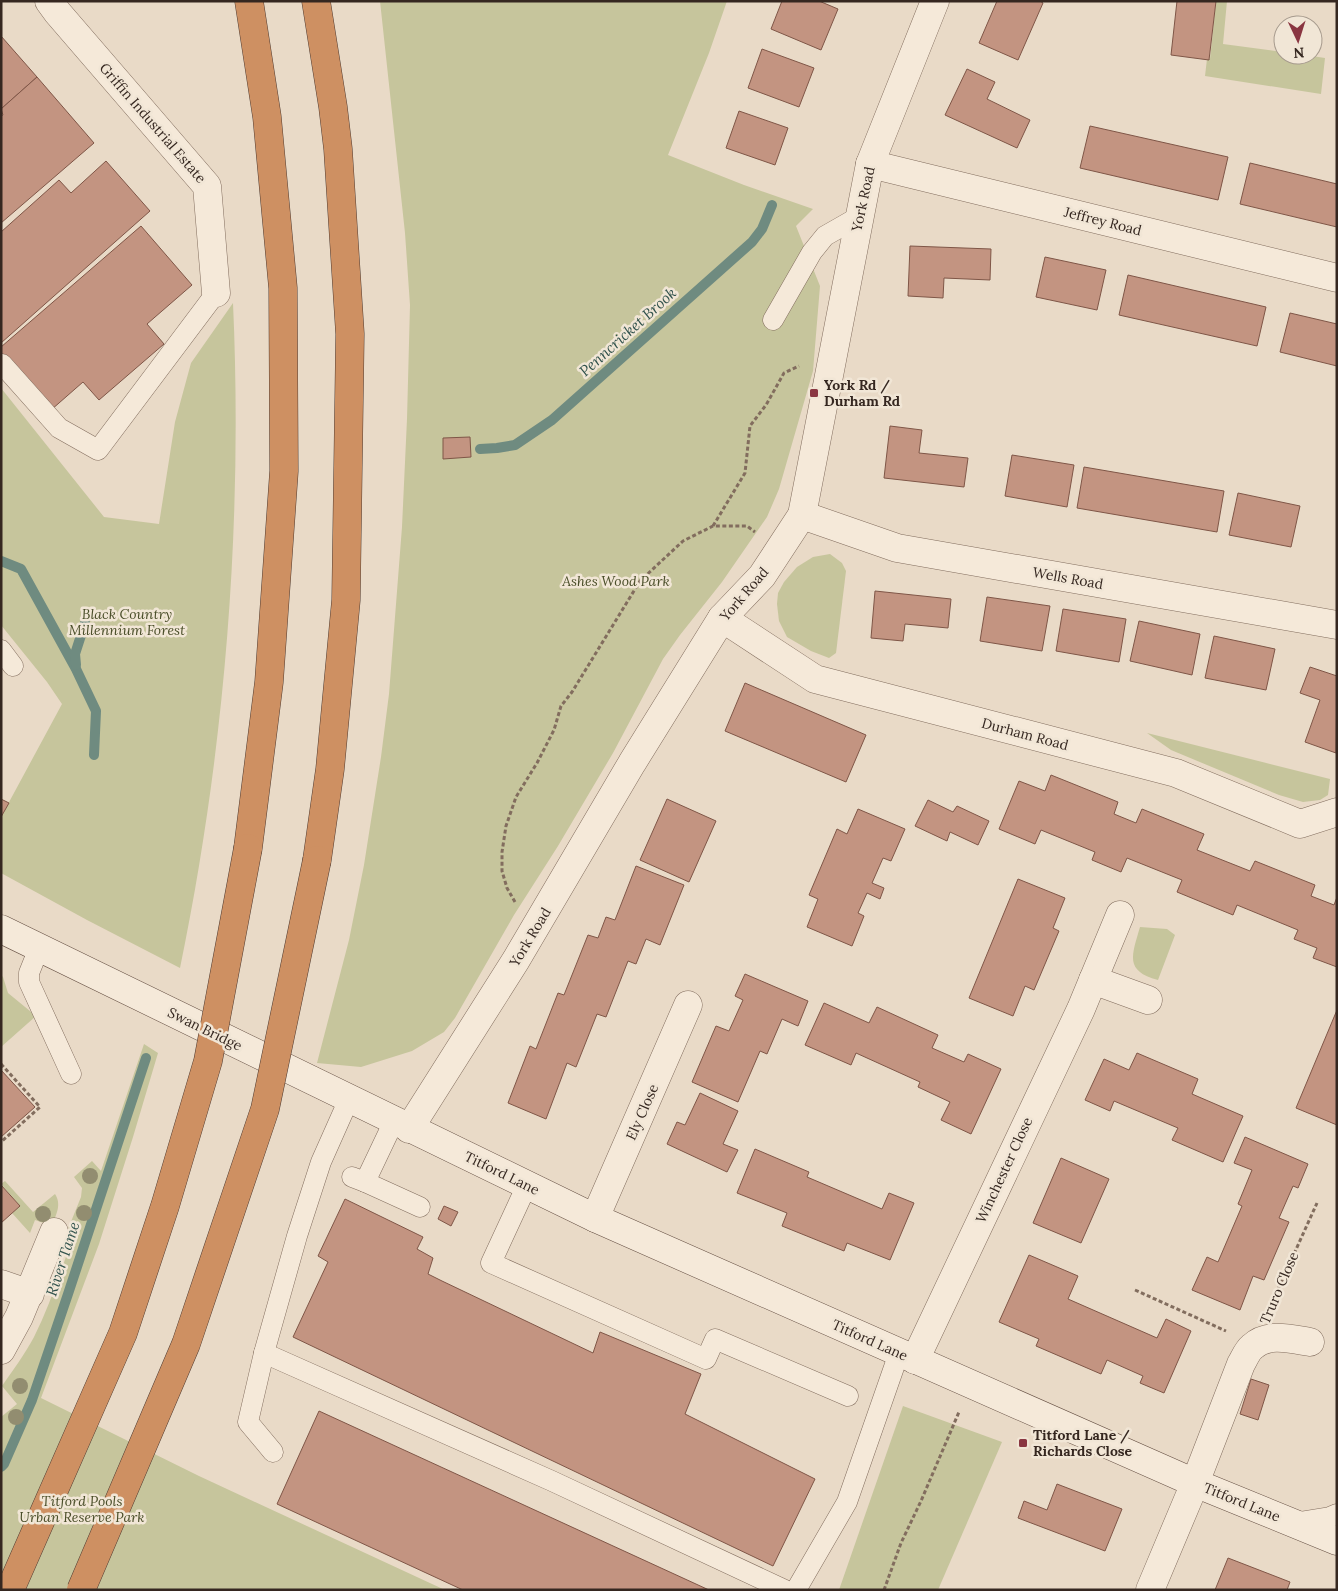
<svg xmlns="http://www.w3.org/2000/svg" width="1338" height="1591" font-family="Lora,serif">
<rect width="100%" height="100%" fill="#e9dac7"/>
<g fill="#c6c59c">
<path d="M 380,1 L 727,1 L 709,53 L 668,155 L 744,185 L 813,209 L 796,226 L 820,286 L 813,371 L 779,489 L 767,517 L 722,582 L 680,635 L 663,659 L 613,753 L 558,846 L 514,915 L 455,1018 L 444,1032 L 412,1051 L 361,1067 L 317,1063 L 349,940 L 364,865 L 381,757 L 389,694 L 402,527 L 407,419 L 410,305 L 405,233 Z"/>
<path d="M 1216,1 L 1227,1 L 1223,44 L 1283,52 L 1283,55 L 1305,55 L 1325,58 L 1321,94 L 1205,76 L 1207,59 L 1210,59 Z"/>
<path d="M 233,303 C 243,525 225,750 180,968 L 87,920 L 1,873 L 1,817 L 62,704 L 47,682 L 1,625 L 1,388 L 104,517 L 159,524 L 175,422 L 191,363 Z"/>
<path d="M 830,554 L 842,563 L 846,571 L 836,653 L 829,658 L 811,651 L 787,637 L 779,621 L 777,604 L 778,593 L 784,582 L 797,567 L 813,557 Z"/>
<path d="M 1147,733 L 1330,779 L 1328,795 L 1320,800 L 1303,802 L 1279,795 L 1171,750 Z"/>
<path d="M 1140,927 L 1167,929 L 1175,935 L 1158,980 C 1124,971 1132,955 1140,927 Z"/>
<path d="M 1,975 L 3,977 L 8,993 L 36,1016 L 1,1047 Z"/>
<path d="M 144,1044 L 158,1053 L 133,1137 L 99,1244 L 41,1398 L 199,1476 L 445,1590 L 1,1590 L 1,1417 L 17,1404 L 2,1386 C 13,1370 25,1354 34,1337 C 50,1305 61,1270 73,1237 L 66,1234 L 81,1197 L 82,1188 L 74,1177 L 92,1161 L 101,1171 Z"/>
<path d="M 5,1181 L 33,1212 L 55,1194 C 62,1205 56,1214 52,1226 L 35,1220 L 30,1233 L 12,1213 L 20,1206 L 1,1184 Z"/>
<path d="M 903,1406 L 1002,1442 L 938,1590 L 839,1590 Z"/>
</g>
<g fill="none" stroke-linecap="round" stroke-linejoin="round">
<g stroke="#6f8b80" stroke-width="10">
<path d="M 480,449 L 497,448 L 515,445 L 552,420 L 752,242 L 762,229 L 772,205"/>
<path d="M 1,561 L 21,569 L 76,669 L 96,711 L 94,755"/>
<path d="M 76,665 L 75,654 L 85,623"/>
<path d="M 1,1467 L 4,1464 L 32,1400 L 68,1294 L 146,1058"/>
</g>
</g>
<g fill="#c39481" stroke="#7f5647">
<path d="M 782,1 L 819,1 L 838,9 L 821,50 L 771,29 Z"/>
<path d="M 997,1 L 1040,1 L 1043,3 L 1018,60 L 979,43 Z"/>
<path d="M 1177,1 L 1216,1 L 1209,60 L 1171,55 Z"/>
<path d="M 1,36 L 37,77 L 1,109 Z"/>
<path d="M 762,49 L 814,68 L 799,107 L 748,88 Z"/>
<path d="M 967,69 L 995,82 L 987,99 L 1030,120 L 1017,148 L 945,115 Z"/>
<path d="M 37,77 L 94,143 L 1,223 L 1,116 L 3,115 L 1,109 Z"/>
<path d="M 739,111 L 788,128 L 775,165 L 726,148 Z"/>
<path d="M 1090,126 L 1228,157 L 1218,200 L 1080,168 Z"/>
<path d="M 106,161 L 150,211 L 1,343 L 1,232 L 59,180 L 71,193 Z"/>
<path d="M 1250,163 L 1337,184 L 1337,227 L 1240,204 Z"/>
<path d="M 141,226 L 192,285 L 147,324 L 164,344 L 99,400 L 83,382 L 51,410 L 1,353 L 1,347 Z"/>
<path d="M 910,246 L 991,249 L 990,280 L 944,278 L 943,298 L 908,296 Z"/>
<path d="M 1045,257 L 1106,270 L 1097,310 L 1036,297 Z"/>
<path d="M 1128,275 L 1266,307 L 1257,346 L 1119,315 Z"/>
<path d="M 1290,313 L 1337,324 L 1337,366 L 1280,352 Z"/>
<path d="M 890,426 L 922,430 L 919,453 L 968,458 L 964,487 L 884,478 Z"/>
<path d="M 470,437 L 471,457 L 443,459 L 443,438 Z"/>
<path d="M 1012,455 L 1074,465 L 1067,507 L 1005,496 Z"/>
<path d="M 1084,467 L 1224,491 L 1217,532 L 1077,508 Z"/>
<path d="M 1238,493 L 1300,506 L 1291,547 L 1229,535 Z"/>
<path d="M 875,591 L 951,599 L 948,628 L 905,624 L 903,641 L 871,638 Z"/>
<path d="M 987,597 L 1050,606 L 1042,651 L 980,641 Z"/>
<path d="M 1063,609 L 1126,619 L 1119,662 L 1056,651 Z"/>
<path d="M 1139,621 L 1200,634 L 1192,675 L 1130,661 Z"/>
<path d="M 1214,636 L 1275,649 L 1266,690 L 1205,678 Z"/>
<path d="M 1310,667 L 1337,676 L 1336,753 L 1305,742 L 1320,700 L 1300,693 Z"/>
<path d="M 745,683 L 866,735 L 846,782 L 725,731 Z"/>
<path d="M 1051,775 L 1118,802 L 1114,814 L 1136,823 L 1142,809 L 1204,834 L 1197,850 L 1250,871 L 1255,861 L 1315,885 L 1311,896 L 1334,905 L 1337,897 L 1337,967 L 1313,958 L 1317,948 L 1294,939 L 1298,930 L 1237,905 L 1233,915 L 1177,892 L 1182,880 L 1127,858 L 1121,872 L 1092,860 L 1095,852 L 1041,830 L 1035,844 L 999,829 L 1019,781 L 1045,791 Z"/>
<path d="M 1,799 L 9,803 L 1,817 Z"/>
<path d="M 667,799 L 716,821 L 689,882 L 640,860 Z"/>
<path d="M 928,800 L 953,812 L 957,806 L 989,821 L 978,845 L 950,832 L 947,841 L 915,826 Z"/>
<path d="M 858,809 L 905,829 L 891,861 L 883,858 L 872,883 L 884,888 L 880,899 L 867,893 L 858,913 L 864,916 L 852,946 L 807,927 L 818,899 L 809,895 L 837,829 L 847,834 Z"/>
<path d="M 636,866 L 684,885 L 660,945 L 646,939 L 636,964 L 628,961 L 606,1017 L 597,1014 L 576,1067 L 567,1063 L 546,1119 L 508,1103 L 530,1046 L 536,1049 L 558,993 L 564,995 L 588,935 L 598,938 L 606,917 L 615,920 Z"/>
<path d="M 1018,879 L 1065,898 L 1053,928 L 1059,931 L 1034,990 L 1025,986 L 1013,1016 L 969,998 Z"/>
<path d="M 745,974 L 808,1001 L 798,1026 L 782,1019 L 767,1054 L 760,1051 L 738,1102 L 692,1082 L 716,1026 L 729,1031 L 743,1000 L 735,996 Z"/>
<path d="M 824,1003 L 869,1023 L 877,1007 L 938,1035 L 932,1048 L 964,1062 L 968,1054 L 1001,1069 L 971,1134 L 941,1120 L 950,1102 L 918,1087 L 920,1082 L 856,1053 L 851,1065 L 805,1045 Z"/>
<path d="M 1337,1010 L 1337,1125 L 1296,1108 Z"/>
<path d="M 1137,1053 L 1198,1079 L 1192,1094 L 1243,1116 L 1223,1162 L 1172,1140 L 1178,1128 L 1114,1101 L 1110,1111 L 1085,1100 L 1104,1059 L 1129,1070 Z"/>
<path d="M 1,1070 L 35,1107 L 1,1137 Z"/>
<path d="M 700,1093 L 738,1111 L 723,1144 L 738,1150 L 727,1172 L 667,1144 L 677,1122 L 685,1125 Z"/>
<path d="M 1245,1137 L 1308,1164 L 1298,1188 L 1293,1186 L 1279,1218 L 1289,1222 L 1264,1280 L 1253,1276 L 1240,1310 L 1192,1290 L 1207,1257 L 1218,1262 L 1242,1206 L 1238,1204 L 1252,1170 L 1234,1163 Z"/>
<path d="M 755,1149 L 809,1172 L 807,1177 L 882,1209 L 889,1193 L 914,1203 L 890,1260 L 847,1243 L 844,1251 L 782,1226 L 787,1213 L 737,1193 Z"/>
<path d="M 1061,1158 L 1109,1179 L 1081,1243 L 1033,1223 Z"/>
<path d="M 1,1185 L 20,1206 L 1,1223 Z"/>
<path d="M 345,1199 L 423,1237 L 417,1249 L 433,1258 L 428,1274 L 442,1281 L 593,1353 L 600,1332 L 701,1374 L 685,1414 L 815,1479 L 773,1566 L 293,1337 L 328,1262 L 318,1256 Z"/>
<path d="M 444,1206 L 458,1212 L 451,1226 L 438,1219 Z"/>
<path d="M 1029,1255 L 1078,1276 L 1068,1299 L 1157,1338 L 1166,1319 L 1191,1331 L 1164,1393 L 1140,1383 L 1143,1376 L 1107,1360 L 1101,1374 L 1036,1346 L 1039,1339 L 999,1322 Z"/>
<path d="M 1251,1379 L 1269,1385 L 1258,1420 L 1240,1414 Z"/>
<path d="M 319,1411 L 709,1590 L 463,1590 L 277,1504 Z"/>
<path d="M 1057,1484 L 1122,1509 L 1105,1551 L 1018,1518 L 1024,1501 L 1047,1510 Z"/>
<path d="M 1228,1558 L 1290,1582 L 1287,1590 L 1215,1590 Z"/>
</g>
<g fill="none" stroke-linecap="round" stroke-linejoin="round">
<g stroke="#826d5e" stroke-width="21">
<g id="lane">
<path d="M 773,320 L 812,252 L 825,236 L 860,216"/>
<path d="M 2,364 L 59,428 L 98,450 L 216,293"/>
<path d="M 1,650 L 13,666"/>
<path d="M 39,948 L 29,973 L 29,982 L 71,1074"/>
<path d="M 352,1177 L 365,1182 L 394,1121"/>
<path d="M 365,1182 L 420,1207"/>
<path d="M 527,1185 L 491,1263 L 706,1359 L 715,1339 L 848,1396"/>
<path d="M 264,1353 L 297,1236 L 321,1162 L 349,1099"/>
<path d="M 273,1452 L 248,1422 L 264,1353 L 552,1481 L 785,1590"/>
<path d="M 1293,1523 L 1330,1517 L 1337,1514"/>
<path d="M 796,1590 L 847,1502 L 899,1353"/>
</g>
</g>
<g stroke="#826d5e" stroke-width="29">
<g id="street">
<path d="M 49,1 L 57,12 L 207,186 L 216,293"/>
<path d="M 870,164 L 1337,278"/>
<path d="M 802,515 L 897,548 L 1337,625"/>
<path d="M 722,618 L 815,679 L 1176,773 L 1300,824 L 1337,812"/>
<path d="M 1120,915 L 1093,980 L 1148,1000"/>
<path d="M 409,1129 L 516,960 L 632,763 L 722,618 L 762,576 L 802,515 L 870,164 L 935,1"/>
<path d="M 595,1218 L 688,1005"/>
<path d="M 1,1284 L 30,1294"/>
<path d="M 1,1350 L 19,1317 L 54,1232"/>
<path d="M 915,1360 L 1081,1009 L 1093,980"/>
<path d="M 1150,1590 L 1195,1483 L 1241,1364 C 1244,1359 1247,1351 1252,1347 C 1268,1332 1291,1339 1310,1342"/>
</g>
</g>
<g stroke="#644e42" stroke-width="29">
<path id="secondary" d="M 1,929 L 595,1218 L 1195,1483 L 1337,1541"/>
</g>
<g stroke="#513c32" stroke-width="29">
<g id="highway">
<path d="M 316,1 L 333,107 L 338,149 L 350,334 L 346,600 L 330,769 L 317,860"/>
<path d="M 248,848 L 269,682 L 284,471 L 283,288 L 267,117 L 249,1"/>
</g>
</g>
<g stroke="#826d5e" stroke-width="3" stroke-dasharray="4 2.5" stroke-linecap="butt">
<path d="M 713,526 L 745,473 L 750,426 L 766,405 L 784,373 L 799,366"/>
<path d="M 515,902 L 507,888 L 502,871 L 502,852 L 506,826 L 516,797 L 537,763 L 554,730 L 561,706 L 572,692 L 640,581 L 683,541 L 713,526 L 747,526 L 755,532"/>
<path d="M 1,1064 L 40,1107 L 1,1142"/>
<path d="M 1135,1290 L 1226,1331"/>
<path d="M 1270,1307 L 1317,1203"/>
<path d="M 884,1590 L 901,1543 L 921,1501 L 959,1412"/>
</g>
<use href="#lane" stroke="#f5e9d9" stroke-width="20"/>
<use href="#street" stroke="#f5e9d9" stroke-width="28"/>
<use href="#secondary" stroke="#f5e9d9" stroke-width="28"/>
<use href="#highway" stroke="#ce9062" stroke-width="28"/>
<g stroke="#513c32" stroke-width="29" stroke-linecap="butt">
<g id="highway-bridge">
<path d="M 10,1590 L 123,1333 L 165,1206 L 208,1061 L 248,848"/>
<path d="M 81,1590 L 186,1344 L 265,1109 L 317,860"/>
</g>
</g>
<use href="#highway-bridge" stroke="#ce9062" stroke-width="28"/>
</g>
<g fill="#928d70">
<circle cx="90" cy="1176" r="8"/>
<circle cx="84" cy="1213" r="8"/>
<circle cx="43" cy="1214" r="8"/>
<circle cx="20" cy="1386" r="8"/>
<circle cx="16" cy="1417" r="8"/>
</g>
<g fill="#8a3641" stroke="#f1e6d6" stroke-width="2">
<rect x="809" y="388" width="10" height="10" rx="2.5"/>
<rect x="1018" y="1438" width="10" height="10" rx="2.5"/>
</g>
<g text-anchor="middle" stroke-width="5" stroke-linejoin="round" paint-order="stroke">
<g font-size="14" fill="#352720" stroke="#f1e6d6">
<text transform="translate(153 123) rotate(49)" y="5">Griffin Industrial Estate</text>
<text transform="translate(863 199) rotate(-78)" y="5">York Road</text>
<text transform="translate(1103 221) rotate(14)" y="5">Jeffrey Road</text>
<text transform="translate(1068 578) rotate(10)" y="5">Wells Road</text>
<text transform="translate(744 594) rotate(-49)" y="5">York Road</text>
<text transform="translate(1025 734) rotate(15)" y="5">Durham Road</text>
<text transform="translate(530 937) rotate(-59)" y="5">York Road</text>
<text transform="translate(205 1029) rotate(26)" y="5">Swan Bridge</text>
<text transform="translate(642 1112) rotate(-66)" y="5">Ely Close</text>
<text transform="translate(1004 1170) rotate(-65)" y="5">Winchester Close</text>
<text transform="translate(502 1173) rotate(26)" y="5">Titford Lane</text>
<text transform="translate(1279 1288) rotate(-67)" y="5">Truro Close</text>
<text transform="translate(870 1340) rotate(24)" y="5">Titford Lane</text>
<text transform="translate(1242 1502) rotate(22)" y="5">Titford Lane</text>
</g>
<g font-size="14" font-weight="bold" fill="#352720" stroke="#f1e6d6" text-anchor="start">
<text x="824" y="390">York Rd /<tspan x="824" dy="16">Durham Rd</tspan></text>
<text x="1033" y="1440">Titford Lane /<tspan x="1033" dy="16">Richards Close</tspan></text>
</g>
<g font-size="14" font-style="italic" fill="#4a4e29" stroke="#f1e6d6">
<text x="616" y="586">Ashes Wood Park</text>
<text x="127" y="619">Black Country<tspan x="127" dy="16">Millennium Forest</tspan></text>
<text x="82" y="1506">Titford Pools<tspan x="82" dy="16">Urban Reserve Park</tspan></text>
</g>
<g font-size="15" font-style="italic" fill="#31524c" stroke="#f1e6d6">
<text transform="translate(628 332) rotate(-42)" y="5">Penncricket Brook</text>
<text transform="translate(63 1259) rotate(-72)" y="5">River Tame</text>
</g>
</g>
<rect width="1338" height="1591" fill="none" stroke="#352720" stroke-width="5"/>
<g transform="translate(1298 40) rotate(176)"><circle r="24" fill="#f1e6d6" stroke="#a69a8d"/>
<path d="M0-4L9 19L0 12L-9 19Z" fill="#8a3641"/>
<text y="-8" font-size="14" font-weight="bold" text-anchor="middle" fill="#352720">N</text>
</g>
</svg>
